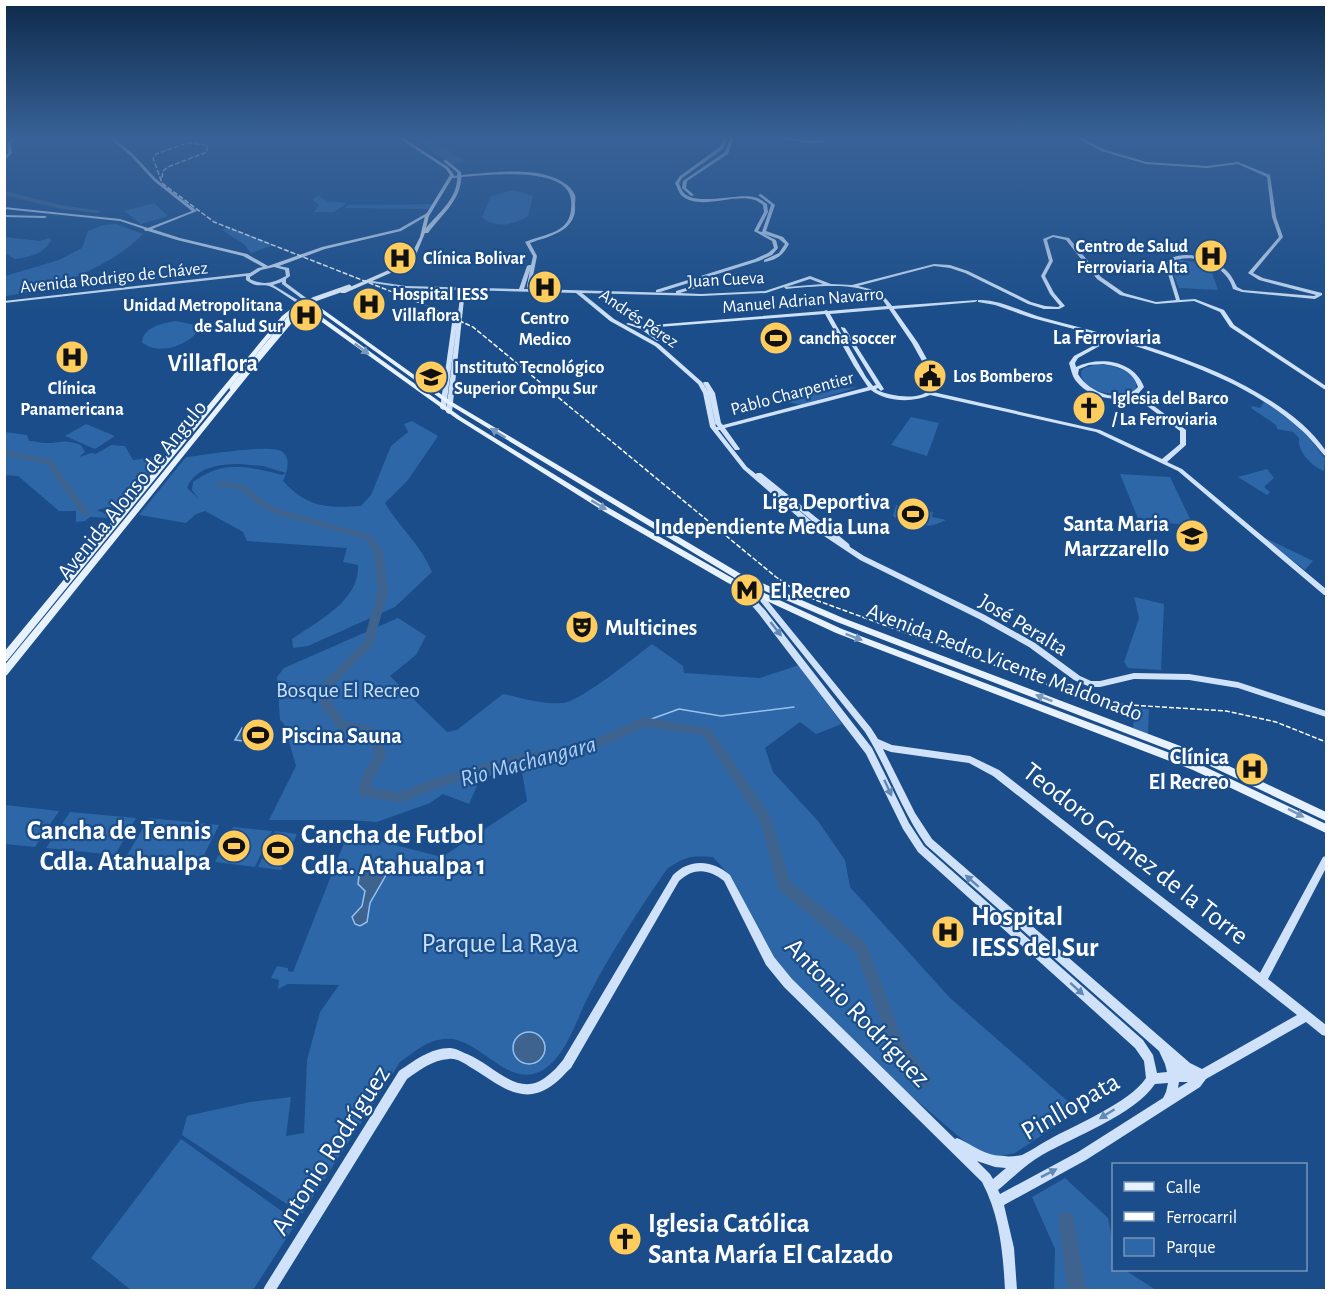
<svg xmlns="http://www.w3.org/2000/svg" width="1331" height="1295" font-family="'Alegreya Sans',sans-serif">
<rect width="100%" height="100%" fill="#1a4d89"/>
<g fill="#2d67a7" fill-rule="evenodd">
<path d="M 412,137 L 426,137 L 466,161 L 451,165 Z"/>
<path d="M 514,190 L 533,196 L 528,216 C 515,225 494,229 482,217 L 491,196 Z"/>
<path d="M 319,196 L 327,201 L 347,203 L 334,212 L 314,212 L 319,205 L 312,199 Z"/>
<path d="M 154,203 L 168,216 L 141,224 L 124,211 Z"/>
<path d="M 432,204 L 432,209 L 345,208 L 348,205 Z"/>
<path d="M 116,224 L 143,234 C 111,267 49,291 5,296 L 5,276 L 59,260 L 82,248 L 88,231 L 103,225 Z"/>
<path d="M 230,227 L 274,245 L 251,253 L 244,244 L 222,230 Z"/>
<path d="M 5,237 L 40,241 L 49,238 L 51,240 C 45,254 28,257 15,259 L 5,253 Z"/>
<path d="M 1174,259 L 1209,264 L 1218,290 L 1179,288 L 1169,263 Z"/>
<path d="M 176,321 L 195,325 L 197,332 C 187,346 156,356 142,342 C 143,327 163,323 176,321 Z"/>
<path d="M 1098,364 C 1113,365 1126,369 1136,380 L 1136,389 C 1122,399 1080,394 1081,372 L 1084,368 Z"/>
<path d="M 858,387 L 801,405 L 787,402 L 784,394 Z"/>
<path d="M 1264,402 L 1299,425 L 1325,458 L 1324,471 C 1313,467 1297,452 1299,438 L 1293,432 L 1277,429 L 1276,425 L 1251,408 L 1252,406 L 1260,408 Z"/>
<path d="M 911,417 L 939,423 L 927,456 L 891,445 Z"/>
<path d="M 412,421 L 438,436 L 408,480 L 385,503 C 400,528 421,545 432,572 L 395,607 L 308,646 L 293,648 L 292,639 C 318,621 360,600 358,565 L 343,562 L 347,548 L 247,541 L 243,532 L 205,511 L 196,514 L 186,523 L 139,515 L 186,457 C 204,455 268,444 281,451 C 292,457 287,473 283,481 C 308,508 327,508 361,506 L 371,495 L 391,446 L 408,432 L 404,424 ZM 240,464 L 263,466 L 286,473 L 282,475 C 247,466 224,460 193,482 L 192,490 L 198,498 L 187,488 C 195,467 220,464 240,464 Z"/>
<path d="M 86,424 L 115,436 L 95,449 L 65,436 Z"/>
<path d="M 5,432 L 27,435 L 29,441 C 35,441 40,443 45,443 C 61,444 62,438 81,445 L 85,452 L 79,457 L 91,453 L 96,454 L 111,445 L 125,446 L 133,460 L 164,456 L 128,503 L 97,510 L 108,515 L 107,518 L 90,517 L 85,521 L 76,522 L 76,511 L 59,511 L 18,476 L 5,475 Z"/>
<path d="M 1267,469 L 1274,478 L 1264,487 L 1270,492 L 1267,495 L 1238,477 Z"/>
<path d="M 1120,474 L 1170,477 L 1193,525 L 1139,521 Z"/>
<path d="M 896,505 L 933,512 L 932,517 L 946,520 C 929,530 908,526 893,516 Z"/>
<path d="M 1259,535 L 1313,561 L 1305,570 Z"/>
<path d="M 1134,597 L 1164,604 L 1161,670 L 1128,668 L 1124,662 L 1139,618 Z"/>
<path d="M 398,618 L 426,636 L 416,655 L 390,676 L 447,732 L 457,730 L 503,694 C 522,698 543,705 563,703 C 581,701 635,657 652,644 L 683,666 L 684,673 L 760,678 L 799,665 L 842,724 L 816,734 L 800,722 L 765,748 L 773,772 L 818,821 L 845,860 L 850,887 L 950,998 L 1079,1111 L 1015,1153 L 993,1158 L 970,1146 L 857,1050 L 789,982 L 759,935 L 732,878 L 713,857 C 691,856 686,856 667,869 C 639,910 610,953 588,997 C 576,1020 567,1055 543,1070 C 507,1091 479,1035 444,1039 C 427,1040 413,1053 400,1062 L 302,1214 L 182,1135 L 187,1116 L 250,1102 L 291,1097 L 286,1136 L 304,1133 L 307,1060 L 320,1012 L 339,985 L 288,984 L 278,989 L 279,980 L 271,978 L 277,966 L 288,968 L 288,971 L 293,972 L 348,833 L 442,857 L 527,801 L 522,772 L 505,771 L 480,779 L 469,804 L 443,794 L 430,803 L 377,822 L 348,820 L 269,820 L 296,766 L 284,724 L 280,720 L 277,677 L 284,668 Z"/>
<path d="M 1135,708 L 1149,709 L 1148,734 L 1133,728 Z"/>
<path d="M 5,805 L 59,811 L 35,847 L 5,844 Z"/>
<path d="M 70,812 L 136,818 L 115,855 L 46,848 Z"/>
<path d="M 149,818 L 219,825 L 200,863 L 127,855 Z"/>
<path d="M 233,827 L 272,831 L 255,867 L 215,862 Z"/>
<path d="M 275,831 L 297,834 L 281,870 L 258,867 Z"/>
<path d="M 181,1139 L 297,1222 L 253,1290 L 131,1290 L 91,1258 Z"/>
<path d="M 1065,1178 L 1108,1218 L 1113,1242 L 1114,1270 L 1125,1270 L 1156,1290 L 1054,1290 L 1055,1249 L 1032,1197 Z"/>
</g>
<g fill="#3d638e" stroke="#95c1ef" stroke-width="1.5">
<path d="M 242,728 L 265,728 L 259,743 L 235,740 Z"/>
<path d="M 373,865 L 379,866 L 386,875 L 370,903 L 367,922 L 360,926 L 355,924 L 352,917 L 362,906 L 365,891 L 358,884 L 359,876 Z"/>
<circle cx="529" cy="1048" r="16"/>
</g>
<g fill="none" stroke-linecap="round" stroke-linejoin="round">
<path stroke="#95c1ef" stroke-width="1.5" d="M 643,722 L 679,709 L 721,716 L 794,707"/>
<g fill="#3d638e" fill-rule="evenodd">
<path d="M 4,191 L 61,205 L 101,211 L 98,213 L 61,209 L 4,195 Z"/>
<path d="M 4,450 L 52,460 L 88,511 L 90,513 L 88,515 L 82,515 L 46,464 L 4,455 Z"/>
<path d="M 220,481 L 244,485 L 270,505 L 285,511 L 371,535 L 383,551 L 388,591 L 373,645 L 333,686 L 331,702 L 345,721 L 372,727 L 376,729 L 378,732 L 387,755 L 373,779 L 371,788 L 400,792 L 439,777 L 512,756 L 586,743 L 643,717 L 710,728 L 770,815 L 790,881 L 866,943 L 904,1043 L 928,1075 L 931,1080 L 928,1085 L 923,1088 L 918,1085 L 893,1053 L 856,953 L 779,890 L 760,821 L 703,735 L 644,727 L 588,753 L 512,766 L 441,787 L 400,803 L 360,796 C 355,782 368,766 375,755 L 368,736 L 337,728 L 319,703 L 324,681 L 363,643 L 378,591 L 373,551 L 365,539 L 279,515 L 264,509 L 239,489 L 217,486 L 217,482 Z"/>
<path d="M 1066,1212 L 1072,1214 L 1074,1220 L 1086,1290 L 1068,1290 L 1058,1220 L 1060,1214 Z"/>
</g>
<g fill="#cfe2f9" fill-rule="evenodd">
<path d="M 13,137 L 17,137 L 11,143 L 12,153 L 4,161 L 4,157 L 8,153 L 7,143 Z"/>
<path d="M 108,137 L 112,137 L 133,154 L 156,179 L 197,211 L 152,229 L 180,238 L 247,254 L 268,266 L 322,247 L 399,229 L 427,213 L 430,214 L 401,231 L 325,249 L 279,266 L 289,268 L 290,276 L 286,279 L 286,283 L 309,300 L 305,301 L 282,284 L 282,282 L 273,285 L 301,302 L 301,304 L 299,304 C 291,300 276,288 269,286 C 259,284 257,288 246,280 L 246,276 L 4,303 L 4,301 L 250,273 L 258,268 L 263,267 L 243,256 L 177,240 L 148,231 L 145,231 L 144,229 L 120,221 L 4,209 L 4,207 L 120,219 L 148,228 L 192,211 L 154,181 L 131,156 ZM 274,267 L 285,270 L 286,276 C 274,283 263,286 250,279 L 250,277 L 261,270 Z"/>
<path d="M 724,137 L 728,137 L 723,149 L 682,178 L 679,183 C 680,186 681,189 683,192 C 695,207 736,193 754,197 C 759,198 763,201 767,204 L 768,212 L 758,231 L 762,232 L 771,205 L 758,195 L 761,194 L 775,205 L 766,231 L 783,237 L 789,244 C 783,255 777,260 764,262 L 764,260 L 779,253 L 785,244 L 779,239 L 764,234 L 776,240 L 778,248 L 772,255 L 759,261 L 660,292 L 656,292 L 656,290 L 755,259 L 768,253 L 774,248 L 772,241 L 754,231 L 764,212 L 763,205 C 762,204 756,200 755,200 C 733,193 701,211 682,196 C 679,193 677,187 675,183 L 680,176 L 720,147 Z"/>
<path d="M 730,137 L 734,137 L 728,154 L 687,181 L 686,188 L 694,195 L 691,196 L 682,188 L 683,181 L 725,152 Z"/>
<path d="M 771,137 L 782,137 L 808,141 L 834,140 L 836,141 L 808,143 Z"/>
<path d="M 1075,137 L 1080,137 L 1103,149 L 1146,162 L 1207,166 L 1238,162 L 1270,175 L 1276,217 L 1283,237 L 1253,273 L 1263,278 L 1322,293 L 1322,295 L 1315,299 L 1242,292 L 1233,289 C 1232,286 1231,283 1229,280 C 1218,262 1187,251 1169,264 L 1180,300 L 1195,299 L 1224,310 L 1234,325 L 1326,386 L 1326,390 L 1324,389 L 1230,327 L 1220,312 L 1194,301 L 1156,304 L 1120,295 L 1097,279 L 1066,240 L 1053,237 L 1047,240 L 1053,261 L 1045,276 L 1054,293 L 1065,306 L 1059,309 L 1044,309 L 1028,304 L 965,273 L 950,268 L 934,266 L 858,286 C 875,290 882,292 892,306 L 977,300 L 977,301 L 975,302 L 894,309 L 918,343 L 939,381 L 933,392 L 1100,430 L 1162,459 L 1180,444 L 1180,431 L 1134,396 C 1116,403 1088,397 1076,381 C 1072,376 1071,369 1069,363 L 1074,356 L 1108,338 L 1032,318 L 995,305 L 978,302 L 978,300 C 1001,299 1023,313 1044,318 C 1130,341 1232,364 1302,424 C 1311,432 1319,441 1326,451 L 1326,456 L 1324,455 C 1316,446 1309,436 1299,428 C 1250,383 1175,358 1112,339 L 1078,358 L 1075,363 L 1076,367 C 1099,356 1134,360 1144,387 L 1138,394 L 1186,430 L 1186,445 L 1167,462 L 1182,469 L 1326,589 L 1326,595 L 1324,595 L 1178,471 L 1096,432 L 930,395 C 913,403 886,402 871,390 L 725,428 L 740,449 L 739,450 L 735,450 L 720,430 L 718,430 L 747,467 L 756,474 L 757,473 L 761,473 L 849,544 L 850,547 L 864,556 L 985,615 L 1035,643 L 1080,676 L 1091,681 L 1100,681 L 1134,673 L 1189,674 L 1238,682 L 1326,711 L 1326,717 L 1238,688 L 1189,680 L 1134,679 L 1100,687 L 1090,687 L 1074,680 L 1029,647 L 979,619 L 860,560 L 806,524 L 743,469 L 710,427 L 703,393 L 698,384 L 655,346 L 610,321 L 576,293 L 465,290 L 452,412 L 449,414 L 447,413 L 446,412 L 457,322 L 446,408 L 443,410 L 440,408 L 452,323 L 458,313 L 461,290 L 406,288 L 366,282 L 364,281 L 366,280 L 406,286 L 519,289 L 527,266 L 529,265 L 531,265 L 533,256 L 525,242 C 548,232 574,234 571,200 C 568,163 476,176 451,178 L 449,177 L 451,176 C 480,174 521,167 549,176 C 559,179 571,185 575,195 C 576,198 575,202 575,205 C 576,215 572,223 564,229 C 554,236 541,239 530,243 L 537,256 L 531,286 L 533,289 L 676,293 L 676,291 L 706,282 L 708,282 L 708,284 L 680,293 L 701,294 L 765,291 L 810,276 L 831,284 L 852,285 L 934,264 L 950,265 L 968,271 L 1031,302 L 1045,306 L 1058,307 L 1060,306 L 1050,294 L 1041,276 L 1049,261 L 1043,239 L 1053,235 L 1069,238 L 1101,277 L 1124,293 L 1156,302 L 1176,300 L 1165,264 C 1166,263 1171,259 1172,258 C 1189,250 1214,260 1227,271 C 1232,276 1234,281 1237,287 L 1243,290 L 1314,296 L 1316,295 L 1259,280 L 1248,273 L 1279,237 L 1272,217 L 1267,177 L 1238,164 L 1207,168 L 1146,164 L 1101,151 ZM 530,270 L 527,286 L 528,289 L 524,289 ZM 810,279 L 823,284 L 786,287 ZM 784,287 L 786,289 C 811,287 863,280 882,299 C 884,301 885,304 887,306 L 828,311 L 826,310 L 824,311 L 640,326 L 628,323 L 626,324 L 641,329 L 657,341 L 659,340 L 659,338 L 646,328 L 825,314 L 854,366 L 868,387 L 723,425 L 721,423 L 715,393 L 708,382 L 704,382 L 703,383 L 709,393 L 715,423 L 718,427 L 716,427 L 709,393 L 702,382 L 659,344 L 614,319 L 582,293 L 701,296 L 766,293 ZM 889,309 L 912,343 L 933,381 C 932,384 931,387 929,390 C 919,401 889,396 877,390 L 876,389 L 878,388 L 881,391 L 884,389 L 845,328 L 841,327 L 841,328 L 876,385 L 873,386 L 866,377 L 830,314 ZM 1103,364 C 1119,366 1133,371 1138,387 C 1121,405 1089,393 1078,374 L 1079,369 L 1089,365 ZM 774,489 L 817,525 L 810,520 Z"/>
<path d="M 4,215 L 45,216 L 47,217 L 45,218 L 4,217 Z"/>
<path d="M 747,577 L 749,578 L 871,728 L 878,739 L 892,745 L 970,756 L 999,770 L 1260,973 L 1323,857 L 1326,856 L 1326,868 L 1268,979 L 1326,1025 L 1326,1036 L 1322,1035 L 1306,1022 L 1206,1079 L 1200,1087 L 1086,1160 L 1004,1205 L 1014,1248 L 1017,1290 L 1005,1290 C 1003,1253 1000,1216 982,1182 L 784,987 L 766,965 L 724,881 C 709,869 694,867 679,881 L 571,1068 C 565,1073 560,1080 554,1084 C 522,1109 498,1083 470,1067 C 464,1063 456,1058 449,1059 C 432,1060 420,1070 407,1079 L 276,1290 L 263,1290 L 265,1286 L 399,1071 C 414,1061 430,1048 450,1048 C 455,1048 462,1052 467,1054 C 493,1064 518,1099 546,1077 C 553,1072 558,1066 563,1060 L 673,875 C 690,858 712,860 730,875 L 774,957 L 792,979 L 955,1139 L 957,1138 C 973,1145 985,1156 1004,1156 C 1009,1157 1017,1156 1022,1155 C 1029,1152 1042,1143 1050,1139 C 1077,1124 1129,1103 1146,1078 L 1144,1061 L 1135,1048 L 918,852 L 903,829 L 866,754 L 759,614 L 736,587 L 734,585 L 738,582 L 740,583 L 765,610 L 872,748 L 909,823 L 924,846 L 1143,1040 L 1153,1055 L 1157,1073 L 1167,1072 L 1165,1064 L 1159,1051 L 926,845 C 901,810 888,769 865,732 L 745,582 L 744,580 L 745,578 ZM 883,749 L 891,752 L 969,763 L 993,776 L 1297,1015 L 1202,1069 L 1190,1063 L 932,839 L 915,813 ZM 1179,1082 L 1188,1082 L 1178,1088 ZM 1168,1083 L 1166,1092 L 1163,1098 L 1078,1152 L 1000,1194 L 998,1190 C 1013,1178 1025,1165 1042,1155 C 1074,1137 1135,1114 1155,1084 ZM 977,1161 L 995,1167 L 1006,1168 L 993,1179 L 990,1174 Z"/>
</g>
<g fill="#e8f2ff" fill-rule="evenodd">
<path d="M 397,137 L 402,137 L 448,167 L 454,175 L 429,216 L 426,228 C 440,211 460,197 457,172 L 444,162 L 444,160 L 446,160 L 461,172 C 464,198 442,214 428,233 L 425,233 L 415,257 L 395,271 L 345,293 L 341,293 L 341,291 L 391,269 L 411,255 L 420,237 L 425,216 L 450,175 L 446,169 Z"/>
<path d="M 307,298 L 452,402 L 741,574 L 843,618 L 1212,758 L 1326,812 L 1326,821 L 1206,764 L 837,622 L 735,578 L 448,404 L 311,305 L 308,307 L 461,417 L 609,508 L 734,579 L 842,629 L 1199,764 L 1326,824 L 1326,833 L 1193,770 L 836,633 L 728,583 L 605,512 L 457,419 L 305,310 L 301,312 L 259,362 L 7,675 L 4,676 L 4,666 L 255,360 L 297,310 L 301,307 L 300,306 L 286,318 L 7,661 L 4,662 L 4,652 L 282,316 L 297,304 L 297,302 L 302,300 L 305,302 L 303,304 L 305,305 L 309,304 L 304,300 Z"/>
</g>
<path stroke="#fff" stroke-width="1.5" stroke-dasharray="5 2" stroke-linecap="butt" d="M 162,178 L 163,171 L 168,167 L 207,152 L 207,145 L 187,143 L 156,154 L 153,158 L 162,183 L 214,222 L 418,302 L 473,327 L 776,577 L 802,595 L 1098,703 L 1226,711 L 1276,722 L 1326,742"/>
<path stroke="#e8f2ff" stroke-width="5" d="M 232,388 L 297,309 L 315,299 L 349,287"/>
</g>
<defs><path id="oneway-solid" d="M-6-.8H1V-3.2L6.5 0L1 3.2V.8H-6Z" transform="scale(1.5)"/></defs>
<g fill="#7797be">
<use href="#oneway-solid" transform="translate(362 349) rotate(37)"/>
<use href="#oneway-solid" transform="translate(498 433) rotate(-148)"/>
<use href="#oneway-solid" transform="translate(599 505) rotate(31)"/>
<use href="#oneway-solid" transform="translate(854 637) rotate(21)"/>
<use href="#oneway-solid" transform="translate(1044 698) rotate(-159)"/>
<use href="#oneway-solid" transform="translate(1296 813) rotate(27)"/>
</g>
<g fill="#6289b6">
<use href="#oneway-solid" transform="translate(776 629) rotate(52)"/>
<use href="#oneway-solid" transform="translate(888 788) rotate(65)"/>
<use href="#oneway-solid" transform="translate(972 881) rotate(-139)"/>
<use href="#oneway-solid" transform="translate(1077 989) rotate(42)"/>
<use href="#oneway-solid" transform="translate(1107 1114) rotate(148)"/>
<use href="#oneway-solid" transform="translate(1049 1173) rotate(-27)"/>
</g>
<linearGradient id="sky" x2="0" y2="1"><stop stop-color="#0e2a4b"/><stop offset="0.43" stop-color="#386297"/><stop offset="1" stop-color="#386297" stop-opacity="0"/></linearGradient>
<rect width="1331" height="319" fill="url(#sky)"/>
<defs>
<g id="hospital-disc" transform="scale(1.725)"><circle r="9.5" fill="#ffcc5e" stroke="#1a4d89"/><path d="M-5-5h3v3.5h4V-5h3V5h-3V1.5h-4V5h-3Z" fill="#111"/></g>
<g id="stadium-disc" transform="scale(1.725)"><circle r="9.5" fill="#ffcc5e" stroke="#1a4d89"/><path d="M0-5a6.5 5 0 1 0 0 10a6.5 5 0 1 0 0-10ZM-3.5-1.8h7v3.6h-7Z" fill="#111"/></g>
<g id="civic-disc" transform="scale(1.725)"><circle r="9.5" fill="#ffcc5e" stroke="#1a4d89"/><path d="M-.6-6.5H3V-4.5H.6V-3L4-1V1h2V6H-6V1h2V-1L-.6-3ZM-1.2 2.5V6h2.4V2.5Z" fill="#111"/></g>
<g id="university-disc" transform="scale(1.725)"><circle r="9.5" fill="#ffcc5e" stroke="#1a4d89"/><path d="M0-5L7-2L0 1L-7-2ZM-4 1L0 2.5L4 1V4Q0 6-4 4Z" fill="#111"/></g>
<g id="church-disc" transform="scale(1.725)"><circle r="9.5" fill="#ffcc5e" stroke="#1a4d89"/><path d="M-1.2-6h2.4v3.5h3.3v2.4h-3.3V6h-2.4V-.1h-3.3v-2.4h3.3Z" fill="#111"/></g>
<g id="metro-disc" transform="scale(1.725)"><circle r="9.5" fill="#ffcc5e" stroke="#1a4d89"/><path d="M-5.5 5V-5H-3L0 0L3-5H5.5V5H3V-.5L0 4L-3-.5V5Z" fill="#111"/></g>
<g id="theatre-disc" transform="scale(1.725)"><circle r="9.5" fill="#ffcc5e" stroke="#1a4d89"/><path d="M-5-5.5Q0-4 5-5.5V0Q5 5 0 6Q-5 5-5 0ZM-3.3-2.5H-1v1.5H-3.3ZM1-2.5H3.3v1.5H1ZM-2.8 1Q0 5.5 2.8 1Z" fill="#111"/></g>
</defs>
<g fill-rule="evenodd">
<use href="#hospital-disc" x="1211" y="256"/>
<use href="#hospital-disc" x="400" y="258"/>
<use href="#hospital-disc" x="545" y="287"/>
<use href="#hospital-disc" x="369" y="304"/>
<use href="#hospital-disc" x="306" y="315"/>
<use href="#stadium-disc" x="776" y="338"/>
<use href="#hospital-disc" x="72" y="357"/>
<use href="#civic-disc" x="930" y="376"/>
<use href="#university-disc" x="431" y="377"/>
<use href="#church-disc" x="1089" y="408"/>
<use href="#stadium-disc" x="913" y="514"/>
<use href="#university-disc" x="1192" y="536"/>
<use href="#metro-disc" x="747" y="590"/>
<use href="#theatre-disc" x="582" y="627"/>
<use href="#stadium-disc" x="258" y="735"/>
<use href="#hospital-disc" x="1252" y="769"/>
<use href="#stadium-disc" x="234" y="846"/>
<use href="#stadium-disc" x="278" y="850"/>
<use href="#hospital-disc" x="948" y="932"/>
<use href="#church-disc" x="625" y="1239"/>
</g>
<g text-anchor="middle" stroke-width="4.5" stroke-linejoin="round" paint-order="stroke">
<g font-size="18" font-weight="bold" fill="#fff" stroke="#1a4d89" text-anchor="start">
<text x="1188" y="252" text-anchor="end">Centro de Salud<tspan x="1188" dy="21">Ferroviaria Alta</tspan></text>
<text x="423" y="264">Clínica Bolivar</text>
<text x="392" y="300">Hospital IESS<tspan x="392" dy="21">Villaflora</tspan></text>
<text x="283" y="311" text-anchor="end">Unidad Metropolitana<tspan x="283" dy="21">de Salud Sur</tspan></text>
<text x="545" y="324" text-anchor="middle">Centro<tspan x="545" dy="21">Medico</tspan></text>
<text x="799" y="344">cancha soccer</text>
<text x="454" y="373">Instituto Tecnológico<tspan x="454" dy="21">Superior Compu Sur</tspan></text>
<text x="953" y="382">Los Bomberos</text>
<text x="72" y="394" text-anchor="middle">Clínica<tspan x="72" dy="21">Panamericana</tspan></text>
<text x="1112" y="404">Iglesia del Barco<tspan x="1112" dy="21">/ La Ferroviaria</tspan></text>
</g>
<g font-size="18" fill="#fff" stroke="#1a4d89">
<text transform="translate(114 277) rotate(-6)" y="6">Avenida Rodrigo de Chávez</text>
<text transform="translate(726 279) rotate(-3)" y="6">Juan Cueva</text>
<text transform="translate(803 300) rotate(-5)" y="6">Manuel Adrian Navarro</text>
<text transform="translate(639 318) rotate(34)" y="6">Andrés Pérez</text>
<text transform="translate(792 393) rotate(-15)" y="6">Pablo Charpentier</text>
</g>
<g font-size="20" font-weight="bold" fill="#fff" stroke="#1a4d89">
<text x="1107" y="344">La Ferroviaria</text>
</g>
<g font-size="22" fill="#fff" stroke="#1a4d89">
<text transform="translate(131 489) rotate(-51)" y="8">Avenida Alonso de Angulo</text>
<text transform="translate(1024 624) rotate(31)" y="8">José Peralta</text>
<text transform="translate(1005 661) rotate(21)" y="8">Avenida Pedro Vicente Maldonado</text>
</g>
<g font-size="22" font-weight="bold" fill="#fff" stroke="#1a4d89" text-anchor="end">
<text x="890" y="509">Liga Deportiva<tspan x="890" dy="25">Independiente Media Luna</tspan></text>
<text x="1169" y="531">Santa Maria<tspan x="1169" dy="25">Marzzarello</tspan></text>
<text x="770" y="598" text-anchor="start">El Recreo</text>
<text x="605" y="635" text-anchor="start">Multicines</text>
<text x="281" y="743" text-anchor="start">Piscina Sauna</text>
<text x="1229" y="764">Clínica<tspan x="1229" dy="25">El Recreo</tspan></text>
</g>
<g font-size="22" fill="#c8e0f9" stroke="#1a4d89">
<text x="348" y="697">Bosque El Recreo</text>
</g>
<g font-size="24" font-weight="bold" fill="#fff" stroke="#1a4d89">
<text x="213" y="371">Villaflora</text>
</g>
<g font-size="24" font-style="italic" fill="#aed0f4" stroke="#1a4d89">
<text transform="translate(528 761) rotate(-15)" y="8">Rio Machangara</text>
</g>
<g font-size="27" font-weight="bold" fill="#fff" stroke="#1a4d89" text-anchor="start">
<text x="211" y="839" text-anchor="end">Cancha de Tennis<tspan x="211" dy="31">Cdla. Atahualpa</tspan></text>
<text x="301" y="843">Cancha de Futbol<tspan x="301" dy="31">Cdla. Atahualpa 1</tspan></text>
<text x="971" y="925">Hospital<tspan x="971" dy="31">IESS del Sur</tspan></text>
<text x="648" y="1232">Iglesia Católica<tspan x="648" dy="31">Santa María El Calzado</tspan></text>
</g>
<g font-size="27" fill="#fff" stroke="#1a4d89">
<text transform="translate(1136 853) rotate(38)" y="9">Teodoro Gómez de la Torre</text>
<text transform="translate(858 1012) rotate(46)" y="9">Antonio Rodríguez</text>
<text transform="translate(1070 1106) rotate(-30)" y="9">Pinllopata</text>
<text transform="translate(330 1150) rotate(-57)" y="9">Antonio Rodríguez</text>
</g>
<g font-size="27" fill="#c8e0f9" stroke="#1a4d89">
<text x="500" y="952">Parque La Raya</text>
</g>
</g>
<rect width="1331" height="1295" fill="none" stroke="#ffffff" stroke-width="12"/>
<rect x="1112" y="1163" width="195" height="108" fill="#1a4d89" stroke="#7694b8" stroke-width="1.5"/>
<rect x="1124" y="1182" width="30" height="9" fill="#e8f2ff" stroke="#7694b8" stroke-width="1.5"/>
<text x="1166" y="1193" font-size="18" fill="#ffffff">Calle</text>
<rect x="1124" y="1212" width="30" height="9" fill="#ffffff" stroke="#7694b8" stroke-width="1.5"/>
<text x="1166" y="1223" font-size="18" fill="#ffffff">Ferrocarril</text>
<rect x="1124" y="1238" width="30" height="18" fill="#2d67a7" stroke="#7694b8" stroke-width="1.5"/>
<text x="1166" y="1253" font-size="18" fill="#ffffff">Parque</text>
</svg>
